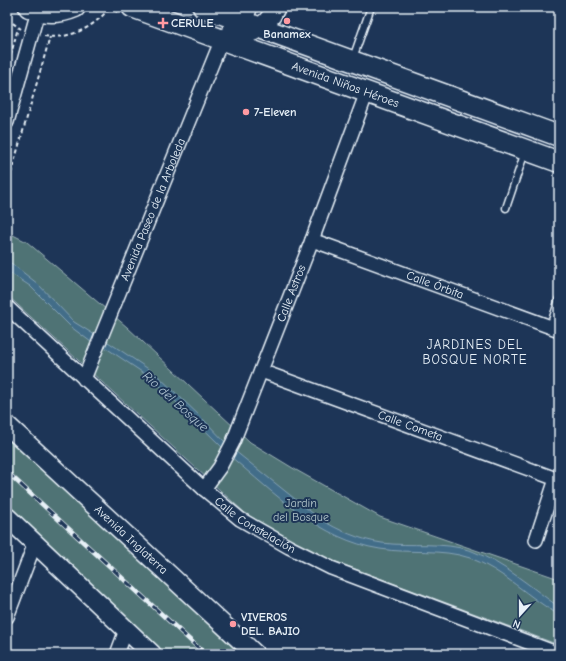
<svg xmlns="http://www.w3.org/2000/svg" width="566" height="661" font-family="'Comic Neue',sans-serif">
<rect width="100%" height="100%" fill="#1d3557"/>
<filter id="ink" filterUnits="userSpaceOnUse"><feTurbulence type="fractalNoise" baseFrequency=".025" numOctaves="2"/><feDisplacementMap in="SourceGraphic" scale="8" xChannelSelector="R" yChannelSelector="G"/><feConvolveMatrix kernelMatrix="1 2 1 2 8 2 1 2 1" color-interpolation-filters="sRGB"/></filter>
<g filter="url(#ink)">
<g fill="#4f7375" stroke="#9cb2b6">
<path d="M 7,232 L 27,242 L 127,327 L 250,442 L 296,470 L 380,517 L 559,579 L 559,645 L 323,557 L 283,538 L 245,513 L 7,295 Z"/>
<path d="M 7,436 L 243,654 L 163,654 L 7,509 Z"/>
</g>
<g fill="#426d89" stroke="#84a2b5">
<path d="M 7,260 L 38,284 L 74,322 L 95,335 L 96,340 L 91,342 L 71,327 L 30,286 L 7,271 Z"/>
<path d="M 108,342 L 156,374 L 204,420 L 228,445 L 226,451 L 154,380 L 106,348 L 102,343 Z"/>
<path d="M 235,451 L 320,519 C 338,530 360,540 382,543 C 411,547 443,541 472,551 C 504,563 532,588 559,607 L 559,615 C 529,598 503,570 470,558 C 441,548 410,554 380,549 C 321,540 275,494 230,456 Z"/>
</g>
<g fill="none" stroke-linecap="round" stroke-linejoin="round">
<g stroke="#e8f1f8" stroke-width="9">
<g id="lane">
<path d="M 353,58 L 371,7"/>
<path d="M 506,208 L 525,152"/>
<path d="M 550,327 L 559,299"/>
</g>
</g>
<g stroke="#e8f1f8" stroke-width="16">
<g id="street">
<path d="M 7,122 L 38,11"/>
<path id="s1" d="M 312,240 L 559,330"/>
<path id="s2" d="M 7,307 L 204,489 L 240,519 L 289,547 L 331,568 L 559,654"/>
<path id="s3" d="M 261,371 L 559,480"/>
<path id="s4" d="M 84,379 L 222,39"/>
<path id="s5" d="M 204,489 L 220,467 L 233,442 L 312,240 L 367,92"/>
<path d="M 536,540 L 556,479"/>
<path d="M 7,617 L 35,543"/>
<path d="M 117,654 L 126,630"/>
</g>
</g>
<g stroke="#e8f1f8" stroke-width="21">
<g id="secondary">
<path d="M 231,31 L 243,21 L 248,7"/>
<path d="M 222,39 C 245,37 266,31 276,7"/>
<path id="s6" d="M 7,425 L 255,654"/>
<path d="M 7,517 L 152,654"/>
</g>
</g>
<g stroke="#e8f1f8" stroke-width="23">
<g id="primary">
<path d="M 29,7 C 45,14 59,14 75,7"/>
<path id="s7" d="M 132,7 L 559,162"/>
<path d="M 203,7 L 559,136"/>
</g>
</g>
<g stroke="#e8f1f8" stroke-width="2" stroke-dasharray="4 3" stroke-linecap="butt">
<path d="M 109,8 L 118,12"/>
<path d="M 7,19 L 21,29"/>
<path d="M 44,36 C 70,40 95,27 110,7"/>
<path d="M 7,69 L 18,28"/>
<path d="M 7,187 L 50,37"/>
</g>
<use href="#lane" stroke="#1d3557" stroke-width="6"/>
<use href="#street" stroke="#1d3557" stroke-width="13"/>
<use href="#secondary" stroke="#1d3557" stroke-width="18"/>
<use href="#primary" stroke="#1d3557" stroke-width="20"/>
<g stroke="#e8f1f8" stroke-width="4.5">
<path id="rail" d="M 7,472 L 205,654"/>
</g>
<use href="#rail" stroke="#1d3557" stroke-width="3" stroke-dasharray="9" stroke-linecap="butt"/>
</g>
</g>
<g fill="#ff9aa2" stroke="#1d3557" stroke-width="1.5">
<circle cx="287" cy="21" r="4"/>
<path d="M161 17h4v4h4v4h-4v4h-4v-4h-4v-4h4z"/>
<circle cx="246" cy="112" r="4"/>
<circle cx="233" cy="624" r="4"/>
</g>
<g text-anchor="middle" stroke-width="4" stroke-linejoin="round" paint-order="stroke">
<g font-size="12" font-weight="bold" fill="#e8f1f8" stroke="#1d3557" text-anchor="start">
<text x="171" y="27">CERULE</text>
<text x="287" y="38" text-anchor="middle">Banamex</text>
<text x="254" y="116">7-Eleven</text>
<text x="241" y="621">VIVEROS<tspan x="241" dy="14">DEL. BAJIO</tspan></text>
</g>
<g font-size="12" fill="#e8f1f8" stroke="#1d3557">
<text dy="4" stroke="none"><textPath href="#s7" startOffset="227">Avenida Niños Héroes</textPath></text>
<text dy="4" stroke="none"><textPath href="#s4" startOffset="183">Avenida Paseo de la Arboleda</textPath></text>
<text dy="4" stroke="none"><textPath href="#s1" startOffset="131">Calle Órbita</textPath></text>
<text dy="4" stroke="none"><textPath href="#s5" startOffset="215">Calle Astros</textPath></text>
<text dy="4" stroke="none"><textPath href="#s3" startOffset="159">Calle Cometa</textPath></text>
<text dy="4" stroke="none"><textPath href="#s2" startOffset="331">Calle Constelación</textPath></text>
<text dy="4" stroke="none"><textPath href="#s6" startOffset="169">Avenida Inglaterra</textPath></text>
</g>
<g font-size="12" fill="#b2c5ca" stroke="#1d3557">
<text x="301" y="507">Jardin<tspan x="301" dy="14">del Bosque</tspan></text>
</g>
<g font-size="13" letter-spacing="1" fill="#e8f1f8" stroke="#1d3557">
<text x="475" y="349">JARDINES DEL<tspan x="475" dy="15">BOSQUE NORTE</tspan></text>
</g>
<g font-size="13" font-style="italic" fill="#aec3d1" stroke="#1d3557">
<text transform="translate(176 401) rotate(42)" y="5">Rio del Bosque</text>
</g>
</g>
<rect width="566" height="661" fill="none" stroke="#1d3557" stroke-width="24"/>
<rect x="12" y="12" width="542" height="637" fill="none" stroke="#e8f1f8" stroke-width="1.5" filter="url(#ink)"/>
<g transform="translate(520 615) rotate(201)" stroke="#1d3557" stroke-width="3" paint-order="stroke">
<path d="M0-3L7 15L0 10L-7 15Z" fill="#e8f1f8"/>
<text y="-6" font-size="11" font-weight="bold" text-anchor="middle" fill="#e8f1f8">N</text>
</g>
</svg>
